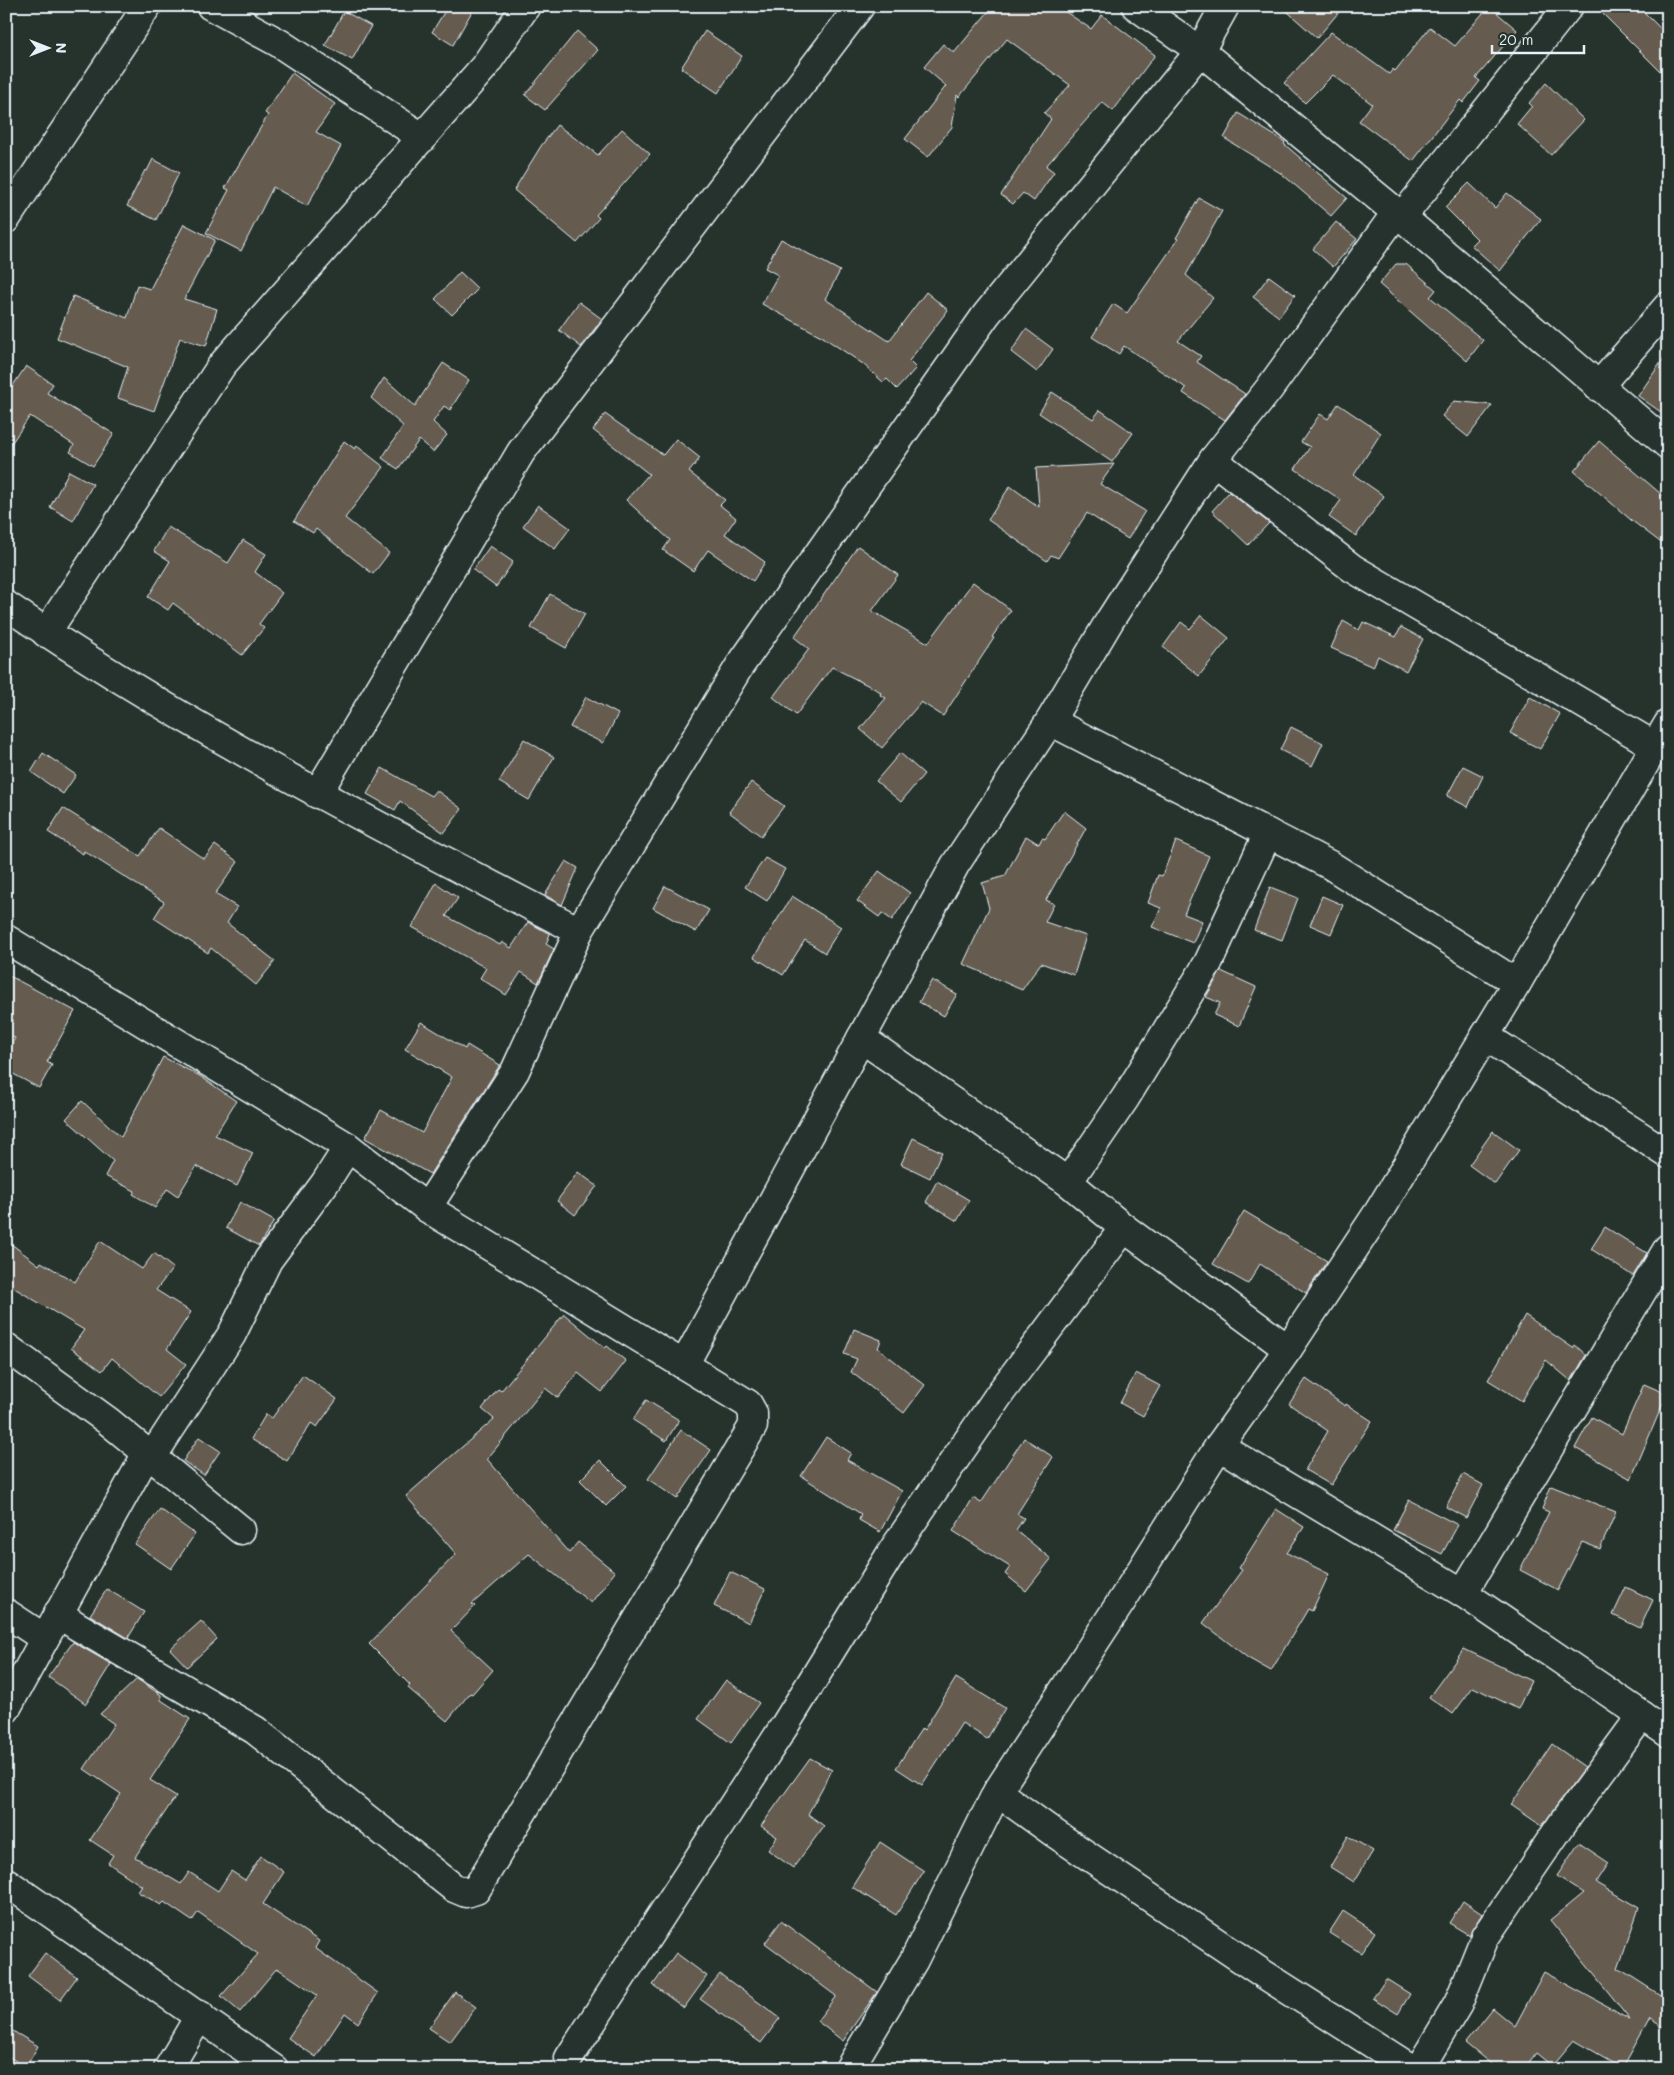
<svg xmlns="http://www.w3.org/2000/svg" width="1674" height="2075" font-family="Mali,sans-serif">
<rect width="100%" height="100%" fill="#26332d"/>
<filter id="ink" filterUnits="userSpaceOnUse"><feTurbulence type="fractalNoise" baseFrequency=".02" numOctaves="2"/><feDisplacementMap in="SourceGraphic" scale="10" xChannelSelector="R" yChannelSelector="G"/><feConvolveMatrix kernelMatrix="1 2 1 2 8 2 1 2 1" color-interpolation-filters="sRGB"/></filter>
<g filter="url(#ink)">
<g fill="#655b4f" stroke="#e8f1f8">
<path d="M 448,6 L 475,6 L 453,45 L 432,32 Z"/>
<path d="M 993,6 L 1057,6 L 1091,29 L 1102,15 L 1155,55 L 1113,111 L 1102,102 L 1046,166 L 1054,172 L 1034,201 L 1023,193 L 1013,204 L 1001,195 L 1051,119 L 1044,113 L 1070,85 L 1007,39 L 959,97 L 957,95 L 952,127 L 928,157 L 905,139 L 946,86 L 924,67 L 943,44 L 954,53 Z"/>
<path d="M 1281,6 L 1344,6 L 1317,38 Z"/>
<path d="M 1489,6 L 1517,30 L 1476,78 L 1480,81 L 1463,103 L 1460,100 L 1413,161 L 1359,121 L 1372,104 L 1333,75 L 1305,103 L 1284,83 L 1331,32 L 1389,74 L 1393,69 L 1395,71 L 1430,27 L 1455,46 Z"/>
<path d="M 1595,6 L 1638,6 L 1668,36 L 1668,79 Z"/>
<path d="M 344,11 L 371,26 L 352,60 L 325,45 Z"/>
<path d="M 577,31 L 598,50 L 545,110 L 525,95 Z"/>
<path d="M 705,31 L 742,56 L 718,93 L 681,68 Z"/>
<path d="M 292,73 L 335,104 L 316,132 L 341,146 L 307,206 L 273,187 L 241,251 L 206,233 L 229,190 L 225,188 L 268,115 L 265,113 Z"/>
<path d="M 1546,83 L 1584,120 L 1551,155 L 1517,124 L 1532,106 L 1529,103 Z"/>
<path d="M 1238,113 L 1285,142 L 1284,144 L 1347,198 L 1331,216 L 1282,174 L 1224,138 Z"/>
<path d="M 557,125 L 598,155 L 622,129 L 650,154 L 596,215 L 599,218 L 577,243 L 514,190 L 541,146 Z"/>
<path d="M 153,159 L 179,173 L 156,220 L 127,206 L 145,170 L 147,171 Z"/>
<path d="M 1469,183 L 1495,208 L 1507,193 L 1541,219 L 1500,271 L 1471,245 L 1477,239 L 1445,207 Z"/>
<path d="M 1199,198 L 1222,211 L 1186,275 L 1213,298 L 1178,341 L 1201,356 L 1197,362 L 1245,394 L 1225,420 L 1183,393 L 1186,388 L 1124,346 L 1119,354 L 1092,337 L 1113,304 L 1127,313 L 1178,239 L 1176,238 Z"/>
<path d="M 1336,222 L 1357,239 L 1333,267 L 1313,249 Z"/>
<path d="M 184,224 L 215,240 L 184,299 L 217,309 L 206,346 L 180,338 L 154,411 L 118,398 L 128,367 L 57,338 L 73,296 L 127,318 L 137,285 L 150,289 Z"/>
<path d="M 781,239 L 840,271 L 825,299 L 889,341 L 926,292 L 948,310 L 909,361 L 916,368 L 897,389 L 887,379 L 883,382 L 863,364 L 823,337 L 762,304 L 778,275 L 765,268 Z"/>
<path d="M 1396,264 L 1406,264 L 1436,290 L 1430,297 L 1483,340 L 1467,361 L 1379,284 Z"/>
<path d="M 460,272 L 478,289 L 452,315 L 435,299 Z"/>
<path d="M 1269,276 L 1295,295 L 1279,317 L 1253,297 Z"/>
<path d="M 579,302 L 602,319 L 581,347 L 559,330 Z"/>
<path d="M 1026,329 L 1053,349 L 1037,372 L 1011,352 Z"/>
<path d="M 1668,352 L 1668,417 L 1638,396 Z"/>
<path d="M 443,363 L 469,380 L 450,410 L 444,406 L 433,422 L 447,435 L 433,452 L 419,440 L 398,469 L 382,458 L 403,426 L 371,398 L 384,378 L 415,406 Z"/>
<path d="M 26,366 L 53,384 L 47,393 L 114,434 L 93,466 L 70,452 L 74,445 L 30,416 L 6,451 L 6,396 Z"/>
<path d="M 1052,392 L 1093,419 L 1100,410 L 1133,433 L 1112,462 L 1039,413 Z"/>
<path d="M 1454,401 L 1492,405 L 1468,437 L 1442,416 Z"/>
<path d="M 1338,404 L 1381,433 L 1354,475 L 1384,496 L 1356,536 L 1329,517 L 1341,500 L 1295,469 L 1310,447 L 1301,442 L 1320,414 L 1328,419 Z"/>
<path d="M 605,414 L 663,455 L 676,439 L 700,458 L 689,472 L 725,500 L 720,505 L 736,518 L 725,534 L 765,562 L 753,581 L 708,550 L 693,571 L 663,550 L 670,540 L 626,500 L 649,474 L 593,430 Z"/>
<path d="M 344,441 L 355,449 L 357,446 L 384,467 L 345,518 L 389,553 L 373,574 L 316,529 L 313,533 L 294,521 Z"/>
<path d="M 1599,441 L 1668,500 L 1668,548 L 1631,520 L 1574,471 Z"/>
<path d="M 1114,464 L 1100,484 L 1145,511 L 1128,539 L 1087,513 L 1058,558 L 1051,555 L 1047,561 L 988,520 L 1010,486 L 1039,507 L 1036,468 Z"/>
<path d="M 69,471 L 93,484 L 73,521 L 50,507 Z"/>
<path d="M 1229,492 L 1269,523 L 1248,545 L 1212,511 Z"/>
<path d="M 538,505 L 570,528 L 555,549 L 523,526 Z"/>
<path d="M 168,527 L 228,563 L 243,540 L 266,554 L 255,572 L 282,593 L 259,624 L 264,628 L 242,655 L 173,603 L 168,610 L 148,597 L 170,561 L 154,551 Z"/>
<path d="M 490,546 L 513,562 L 496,587 L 473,570 Z"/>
<path d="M 858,546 L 898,575 L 872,611 L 928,643 L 973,582 L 1011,610 L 992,637 L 994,638 L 943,716 L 921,702 L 882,748 L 860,729 L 886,698 L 880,695 L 881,692 L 832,667 L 796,715 L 773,697 L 809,649 L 794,637 Z"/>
<path d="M 550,594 L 585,614 L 566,648 L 531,628 Z"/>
<path d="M 1201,615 L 1229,638 L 1199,676 L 1163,647 L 1181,622 L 1190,629 Z"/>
<path d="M 1343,621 L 1359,630 L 1363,622 L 1396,637 L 1401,627 L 1423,639 L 1406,671 L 1378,656 L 1373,667 L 1331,648 Z"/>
<path d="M 586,697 L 618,714 L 603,743 L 570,727 Z"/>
<path d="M 1530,697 L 1560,714 L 1540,749 L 1510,733 Z"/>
<path d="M 1291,727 L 1323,743 L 1312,766 L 1280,750 Z"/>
<path d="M 524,739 L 554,757 L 529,800 L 499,782 Z"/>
<path d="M 43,753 L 76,775 L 63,794 L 31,772 Z"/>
<path d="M 900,753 L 924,774 L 901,802 L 876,781 Z"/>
<path d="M 1463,766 L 1483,776 L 1468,807 L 1447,796 Z"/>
<path d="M 382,768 L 431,796 L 436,790 L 462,809 L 444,833 L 400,801 L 395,810 L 367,794 Z"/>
<path d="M 751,782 L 784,806 L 761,836 L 729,812 Z"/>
<path d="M 63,808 L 140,856 L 159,828 L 204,859 L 215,845 L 238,862 L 215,894 L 237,907 L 227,923 L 275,961 L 256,985 L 211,948 L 208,953 L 154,918 L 164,902 L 84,851 L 83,854 L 48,832 Z"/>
<path d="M 1064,811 L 1086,828 L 1046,900 L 1054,904 L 1045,922 L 1086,936 L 1074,975 L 1041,963 L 1022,990 L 963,964 L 989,908 L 982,883 L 1005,876 L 1026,836 L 1039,844 L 1042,838 L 1045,839 Z"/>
<path d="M 1176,841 L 1209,856 L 1184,914 L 1202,921 L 1193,943 L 1152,927 L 1161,908 L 1148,903 L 1158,875 L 1162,876 Z"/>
<path d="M 765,858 L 785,869 L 767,901 L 745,887 Z"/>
<path d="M 566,861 L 578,868 L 562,905 L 545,895 Z"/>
<path d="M 879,871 L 910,893 L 892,920 L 882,913 L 879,917 L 857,901 Z"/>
<path d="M 436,883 L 458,898 L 446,916 L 500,945 L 502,942 L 511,948 L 528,922 L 550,934 L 546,944 L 554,949 L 538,983 L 521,972 L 506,995 L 480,978 L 486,968 L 412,927 Z"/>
<path d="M 665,886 L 709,910 L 696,932 L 653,908 Z"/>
<path d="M 1270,887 L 1298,898 L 1282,940 L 1254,930 Z"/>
<path d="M 792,896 L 841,927 L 825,953 L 805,940 L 783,975 L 754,957 Z"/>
<path d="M 1322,896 L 1343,905 L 1331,934 L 1310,925 Z"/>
<path d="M 1221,971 L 1256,987 L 1239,1026 L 1214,1015 L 1220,1003 L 1206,997 Z"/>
<path d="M 6,974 L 75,1011 L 47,1062 L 52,1065 L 39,1088 L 6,1070 L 6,1054 L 15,1038 L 6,1033 Z"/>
<path d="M 932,980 L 957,994 L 944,1016 L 919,1002 Z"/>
<path d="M 421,1022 L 465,1049 L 467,1045 L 500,1065 L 430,1174 L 365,1138 L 381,1110 L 422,1133 L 452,1077 L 405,1049 Z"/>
<path d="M 163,1057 L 200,1076 L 236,1101 L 215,1135 L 253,1153 L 237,1186 L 196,1166 L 178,1196 L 167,1189 L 155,1208 L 133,1194 L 135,1191 L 105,1176 L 113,1161 L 66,1119 L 82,1101 L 121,1137 Z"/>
<path d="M 1493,1131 L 1519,1150 L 1495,1184 L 1469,1165 Z"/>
<path d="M 913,1138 L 942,1152 L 930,1178 L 901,1164 Z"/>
<path d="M 578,1172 L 597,1186 L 575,1215 L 557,1201 Z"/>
<path d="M 937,1181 L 969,1200 L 957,1221 L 926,1202 Z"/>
<path d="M 240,1202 L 274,1221 L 259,1246 L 226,1228 Z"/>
<path d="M 1244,1211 L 1327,1261 L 1306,1293 L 1260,1264 L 1248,1284 L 1213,1264 Z"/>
<path d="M 1605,1227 L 1647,1253 L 1633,1276 L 1591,1249 Z"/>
<path d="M 6,1240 L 39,1265 L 41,1262 L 75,1282 L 100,1241 L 142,1269 L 154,1253 L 173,1268 L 156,1290 L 191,1312 L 167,1349 L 186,1364 L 159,1397 L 112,1358 L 102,1371 L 71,1348 L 84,1330 L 6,1283 Z"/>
<path d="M 564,1314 L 605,1348 L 607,1346 L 626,1361 L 602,1392 L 578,1373 L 558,1398 L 545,1388 L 487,1459 L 569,1553 L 578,1542 L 615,1572 L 591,1603 L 529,1554 L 472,1604 L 475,1606 L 451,1631 L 493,1670 L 472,1694 L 470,1693 L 447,1721 L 408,1688 L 410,1685 L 369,1644 L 456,1554 L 406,1496 L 494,1419 L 482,1409 L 498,1389 L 501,1391 Z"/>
<path d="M 1525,1315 L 1573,1348 L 1575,1345 L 1586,1355 L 1571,1381 L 1546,1360 L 1522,1401 L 1488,1380 Z"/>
<path d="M 854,1329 L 881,1340 L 878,1348 L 925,1385 L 904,1413 L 851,1372 L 857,1359 L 844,1354 Z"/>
<path d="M 1136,1373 L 1160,1386 L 1143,1416 L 1120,1403 Z"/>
<path d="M 303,1375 L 337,1399 L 317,1427 L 311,1423 L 287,1461 L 251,1439 L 266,1414 L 272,1418 Z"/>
<path d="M 1306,1379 L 1345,1406 L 1346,1404 L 1372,1421 L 1331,1485 L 1305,1470 L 1328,1431 L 1289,1404 Z"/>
<path d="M 1644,1384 L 1667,1394 L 1631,1479 L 1575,1448 L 1592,1417 L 1622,1434 Z"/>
<path d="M 646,1400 L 679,1420 L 666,1441 L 633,1420 Z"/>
<path d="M 681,1430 L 711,1450 L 677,1499 L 648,1479 Z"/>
<path d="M 199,1437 L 220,1451 L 204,1475 L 183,1461 Z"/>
<path d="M 826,1437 L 851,1453 L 847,1460 L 902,1491 L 880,1532 L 859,1520 L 861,1514 L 801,1476 Z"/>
<path d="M 1024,1438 L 1053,1457 L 1017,1514 L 1024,1518 L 1016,1530 L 1051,1559 L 1026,1591 L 1005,1574 L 1010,1567 L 953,1531 L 973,1498 L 981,1503 Z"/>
<path d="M 600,1460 L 626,1486 L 606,1506 L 580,1480 Z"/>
<path d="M 1463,1474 L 1483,1485 L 1466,1518 L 1446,1507 Z"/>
<path d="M 1551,1486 L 1616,1512 L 1600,1549 L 1582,1542 L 1558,1590 L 1520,1570 L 1549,1512 L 1542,1509 Z"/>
<path d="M 1409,1500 L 1458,1525 L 1442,1554 L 1393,1530 Z"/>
<path d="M 160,1509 L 195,1534 L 171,1569 L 135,1544 Z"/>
<path d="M 1276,1509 L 1304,1527 L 1287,1553 L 1329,1574 L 1312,1611 L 1308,1609 L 1271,1671 L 1248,1658 L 1203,1623 L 1242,1570 L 1239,1568 Z"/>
<path d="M 730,1572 L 765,1589 L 749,1623 L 714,1606 Z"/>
<path d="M 1626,1587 L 1653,1600 L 1640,1628 L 1613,1615 Z"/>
<path d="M 107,1589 L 144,1612 L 128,1638 L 90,1615 Z"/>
<path d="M 201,1621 L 217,1639 L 187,1667 L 170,1649 Z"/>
<path d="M 73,1642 L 111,1664 L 86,1704 L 48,1677 Z"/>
<path d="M 1464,1649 L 1531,1681 L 1518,1709 L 1473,1687 L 1453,1714 L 1429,1697 Z"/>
<path d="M 956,1678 L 1005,1708 L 987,1739 L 962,1723 L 922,1785 L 896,1768 L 922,1728 L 924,1730 Z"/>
<path d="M 137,1679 L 161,1695 L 161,1700 L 190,1719 L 150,1780 L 176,1796 L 135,1857 L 181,1884 L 189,1872 L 218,1891 L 231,1871 L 245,1880 L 261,1856 L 284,1872 L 263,1904 L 319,1941 L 315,1948 L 378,1993 L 358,2023 L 345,2013 L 316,2057 L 288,2038 L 317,1995 L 277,1968 L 240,2012 L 221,1996 L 258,1954 L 198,1912 L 192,1921 L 164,1902 L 161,1905 L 138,1892 L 142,1886 L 108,1863 L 113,1855 L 90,1840 L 121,1794 L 84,1769 L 114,1724 L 100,1714 Z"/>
<path d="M 726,1680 L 759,1703 L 731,1743 L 698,1719 Z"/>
<path d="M 1552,1744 L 1585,1767 L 1542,1826 L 1511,1805 Z"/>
<path d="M 810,1758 L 832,1770 L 808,1814 L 824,1826 L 793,1868 L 768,1850 L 777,1837 L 761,1826 Z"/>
<path d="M 1348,1836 L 1373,1851 L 1354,1882 L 1330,1867 Z"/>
<path d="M 880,1842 L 924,1871 L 896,1915 L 852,1887 Z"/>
<path d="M 1579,1843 L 1609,1863 L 1596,1883 L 1639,1908 L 1618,1968 L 1668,2000 L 1668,2030 L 1650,2019 L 1623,2068 L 1574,2040 L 1552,2066 L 1536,2053 L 1524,2069 L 1497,2069 L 1465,2043 L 1493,2008 L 1515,2026 L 1544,1972 L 1630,2019 L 1550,1920 L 1583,1893 L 1557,1876 Z"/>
<path d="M 1463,1901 L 1482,1914 L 1469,1935 L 1449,1923 Z"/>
<path d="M 1343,1911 L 1375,1932 L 1361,1953 L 1329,1933 Z"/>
<path d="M 781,1921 L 877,1992 L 843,2041 L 817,2021 L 836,1996 L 765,1943 Z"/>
<path d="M 45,1953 L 77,1977 L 60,2000 L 28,1976 Z"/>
<path d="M 676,1953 L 707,1976 L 684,2008 L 653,1985 Z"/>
<path d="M 720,1974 L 780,2018 L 761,2043 L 700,1999 Z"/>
<path d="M 1386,1979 L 1410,1994 L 1398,2014 L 1373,1998 Z"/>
<path d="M 455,1992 L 476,2007 L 450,2042 L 429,2028 Z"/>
<path d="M 6,2027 L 38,2046 L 26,2067 L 6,2055 Z"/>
</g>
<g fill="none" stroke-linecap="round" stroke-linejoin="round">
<g stroke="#e8f1f8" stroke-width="31">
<g id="minor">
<path d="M 211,6 L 279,43 L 423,138"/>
<path d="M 1136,6 L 1200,51 L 1402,217 L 1668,445"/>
<path d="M 1402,217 L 1569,6"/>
<path d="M 6,219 L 147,6"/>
<path d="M 1598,387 L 1668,306"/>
<path d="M 1213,460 L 1352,568 L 1655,746"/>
<path d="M 6,605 C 187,729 384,829 579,931"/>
<path d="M 46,633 L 222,365 L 484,67 L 526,6"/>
<path d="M 1050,721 L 1330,865 L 1517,983"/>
<path d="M 317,794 L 521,452 L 860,6"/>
<path d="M 6,939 L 348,1147 L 427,1208 L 684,1365 L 955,865 L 1050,721 L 1110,620 L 1213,460 L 1269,389 L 1396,213"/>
<path d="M 1485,1036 L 1668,1154"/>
<path d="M 861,1038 L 1068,1182 L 1124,1228 L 1288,1349"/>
<path d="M 1068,1182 L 1126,1097 L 1208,963 L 1268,833"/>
<path d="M 427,1208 L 515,1071 L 579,931 L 739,667 L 986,315 L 1200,51 L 1225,6"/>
<path d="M 6,1347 L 108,1421 L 241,1530"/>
<path d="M 1219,1446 L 1463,1593 L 1668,1733"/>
<path d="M 152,1457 L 232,1334 L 268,1260 L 325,1183 L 348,1147"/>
<path d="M 1463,1593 L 1668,1248"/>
<path d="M 6,1613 L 44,1638"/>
<path d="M 58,1613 L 77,1626 L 255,1730 L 454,1888 L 466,1893 L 476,1890 L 753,1426 L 753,1413 L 748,1404 L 684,1365"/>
<path d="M 6,1709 L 147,1453"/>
<path d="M 997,1792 L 1054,1833 L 1265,1975 L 1412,2069"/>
<path d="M 6,1882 L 274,2069"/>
<path d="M 569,2058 L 785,1725 L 893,1550 L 1001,1392 L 1124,1228"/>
<path d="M 168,2069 L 200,2015"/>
<path d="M 849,2069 L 914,1960 L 997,1792 L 1123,1599 L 1219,1446 L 1288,1349 L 1379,1211 L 1517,983 L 1668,724"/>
<path d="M 1419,2069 L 1458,2004 L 1485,1937 L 1562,1824 L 1642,1715"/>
</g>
</g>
<use href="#minor" stroke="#26332d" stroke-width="28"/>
</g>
</g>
<rect width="1674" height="2075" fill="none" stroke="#26332d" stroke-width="25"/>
<rect x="12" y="12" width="1649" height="2050" fill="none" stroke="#e8f1f8" stroke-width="2" filter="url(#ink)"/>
<g transform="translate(48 48) rotate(90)" stroke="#26332d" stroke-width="4" paint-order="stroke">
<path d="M0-4L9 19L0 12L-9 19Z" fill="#e8f1f8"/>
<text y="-8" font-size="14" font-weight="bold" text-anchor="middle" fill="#e8f1f8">N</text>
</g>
<path d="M1492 45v8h92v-8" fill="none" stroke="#e8f1f8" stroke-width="2.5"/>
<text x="1499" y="45" font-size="15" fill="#e8f1f8" stroke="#26332d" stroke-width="4" paint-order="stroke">20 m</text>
</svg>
